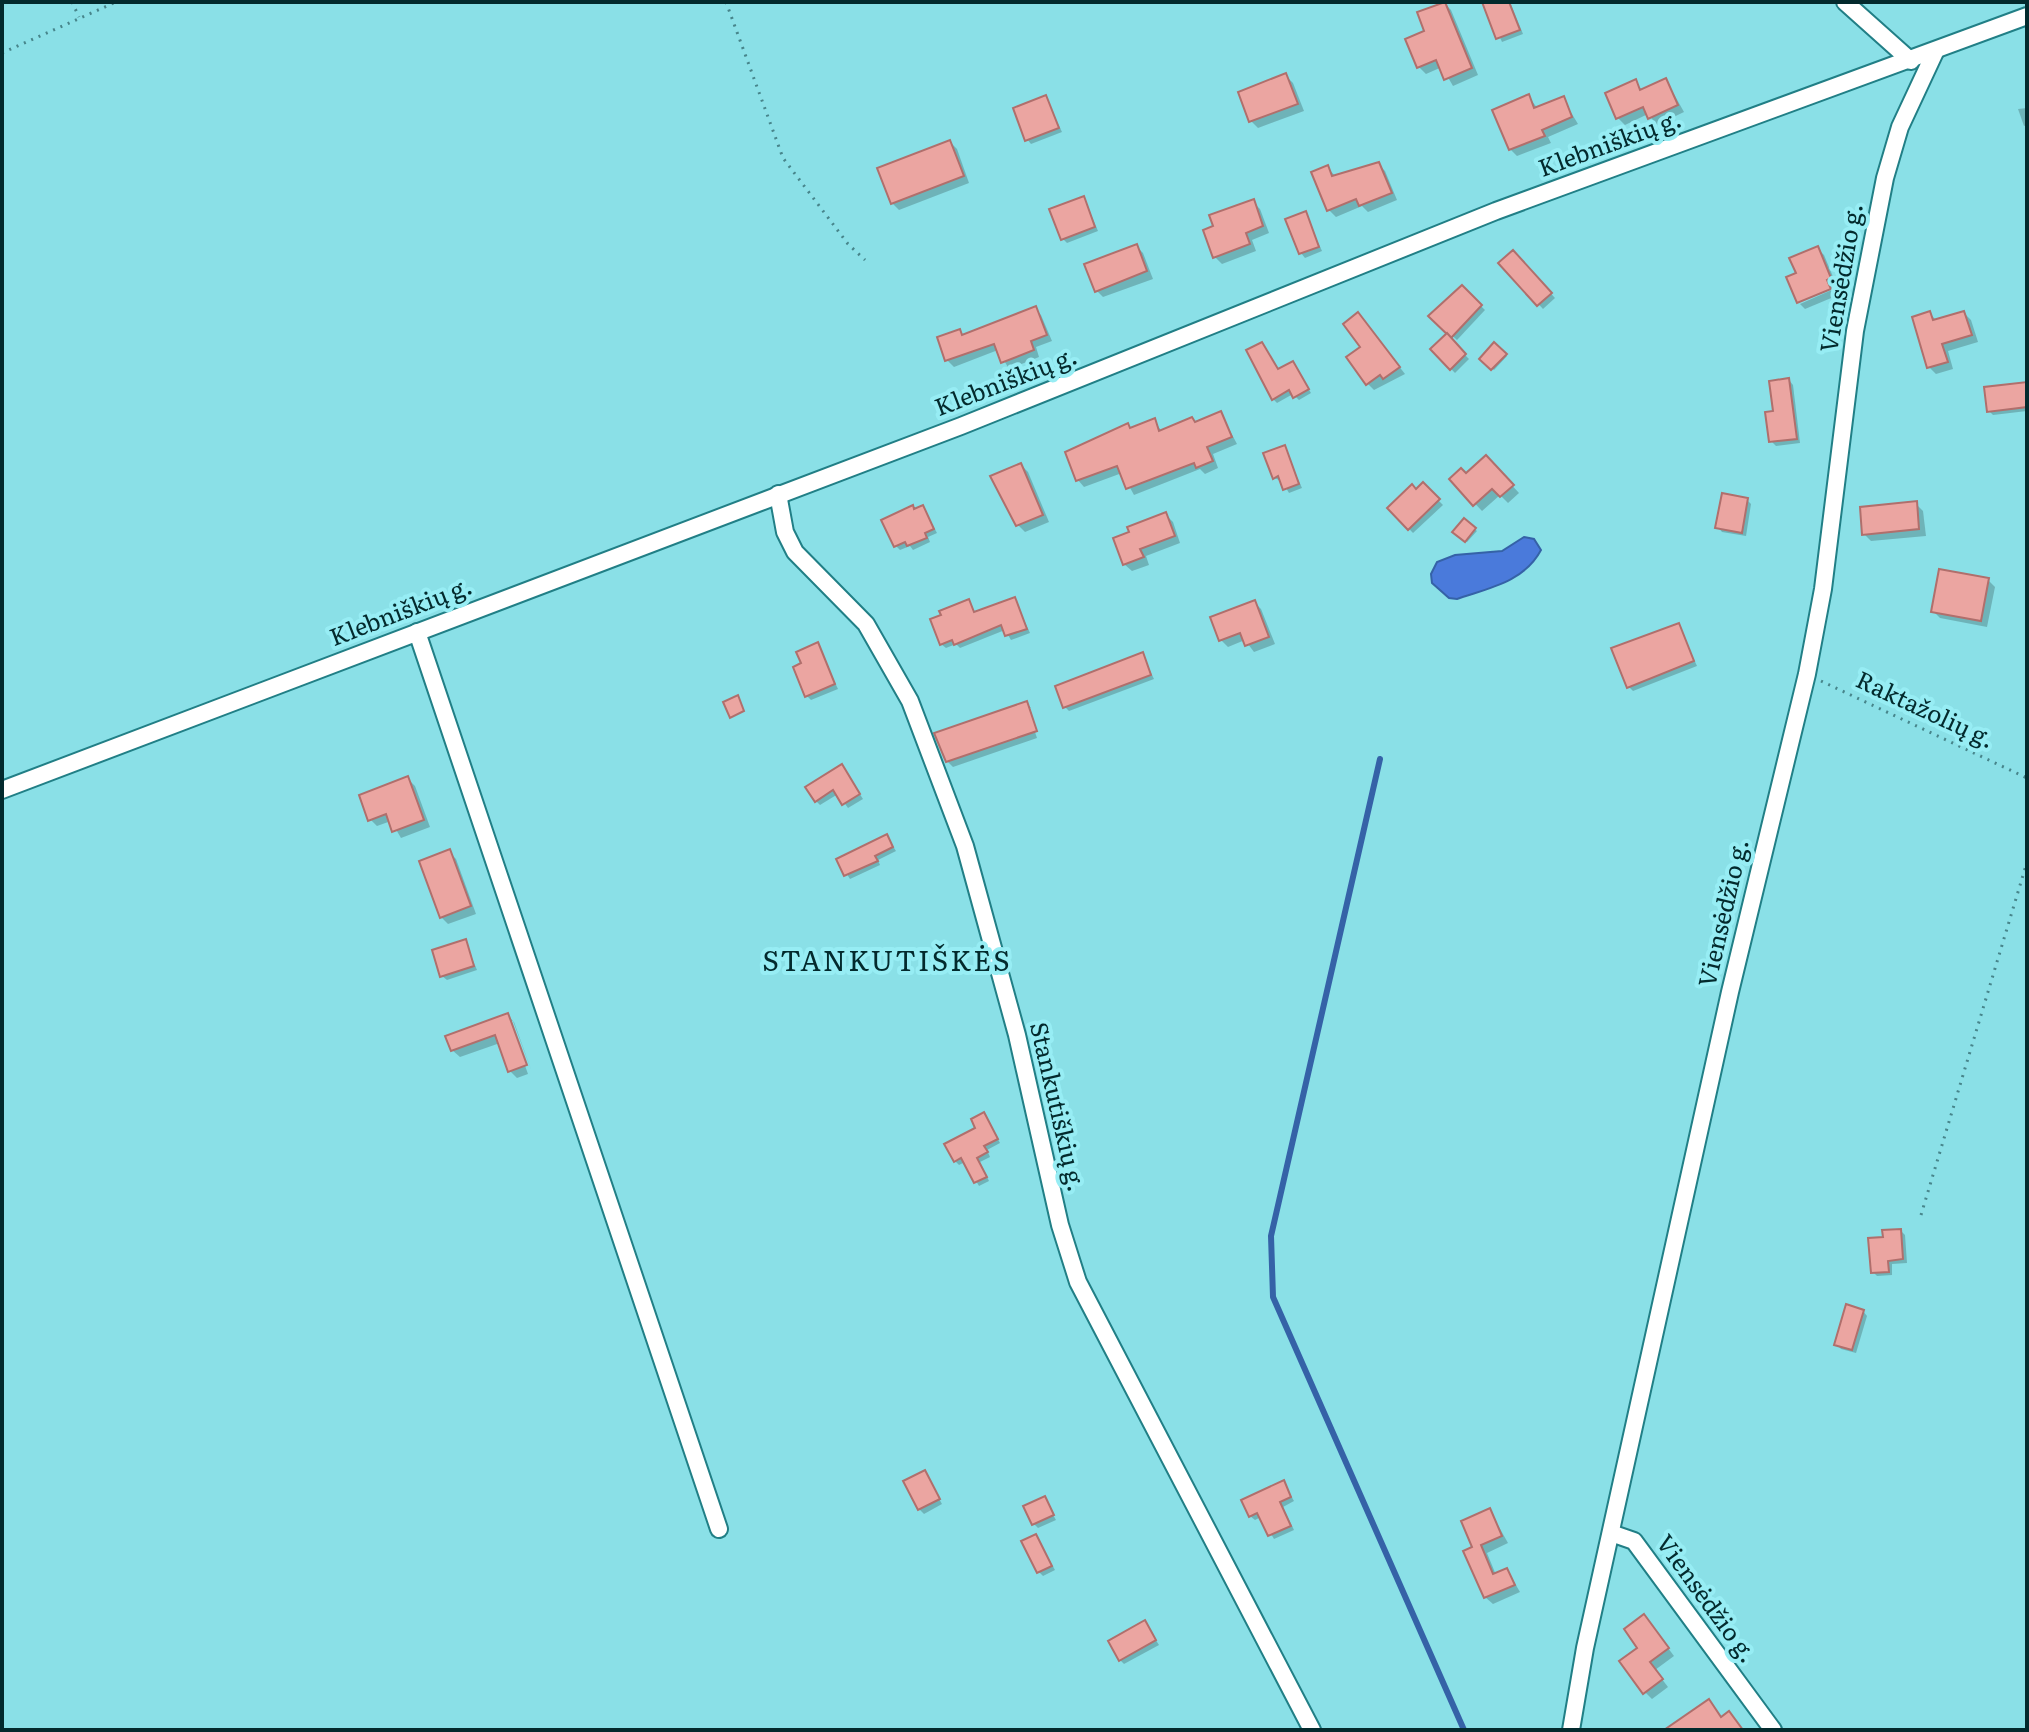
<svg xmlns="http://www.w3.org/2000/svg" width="2029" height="1732" font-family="Literata,serif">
<rect width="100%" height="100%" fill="#8ae0e7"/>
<path fill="#4a7adb" stroke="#3562a7" stroke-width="2" d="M 1524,537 L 1534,539 L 1541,550 C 1524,582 1489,588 1457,599 L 1449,598 L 1432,583 L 1431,574 L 1437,562 L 1455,555 L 1502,551 Z"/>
<g fill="#0003">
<path d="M 1484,2 L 1510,2 L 1523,34 L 1502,42 Z"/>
<path d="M 1444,3 L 1451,10 L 1478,75 L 1453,86 L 1442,67 L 1426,74 L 1419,67 L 1427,32 Z"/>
<path d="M 1286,76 L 1293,83 L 1304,111 L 1258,128 L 1251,121 Z"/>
<path d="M 1666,80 L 1684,112 L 1657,125 L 1648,114 L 1625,125 L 1618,118 L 1635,82 L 1643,91 Z"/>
<path d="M 1529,97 L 1538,109 L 1563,99 L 1578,124 L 1548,137 L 1551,143 L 1517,156 L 1510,149 Z"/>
<path d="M 1046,98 L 1062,132 L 1031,144 L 1027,139 Z"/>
<path d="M 2027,108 L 2027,125 L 2024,126 L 2018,109 Z"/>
<path d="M 950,142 L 957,149 L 969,183 L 899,210 L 892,203 Z"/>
<path d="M 1378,164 L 1385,171 L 1397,200 L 1368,212 L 1362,206 L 1336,217 L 1329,210 L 1328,168 L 1336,177 Z"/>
<path d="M 1084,198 L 1098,231 L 1067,243 L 1063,239 Z"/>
<path d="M 1253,202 L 1260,209 L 1269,233 L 1252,240 L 1256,251 L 1222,264 L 1215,257 Z"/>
<path d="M 1305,214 L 1322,251 L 1305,258 L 1301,253 Z"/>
<path d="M 1136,246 L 1143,253 L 1153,279 L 1103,297 L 1096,290 Z"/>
<path d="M 1817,248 L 1824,255 L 1836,284 L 1799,302 L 1789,279 L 1798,274 Z"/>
<path d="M 1513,252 L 1555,298 L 1543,309 L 1501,263 Z"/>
<path d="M 1462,288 L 1485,310 L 1457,340 L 1431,316 Z"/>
<path d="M 1834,289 L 1836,296 L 1805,309 L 1800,304 Z"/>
<path d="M 1035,309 L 1041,315 L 1052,341 L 1036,347 L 1039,357 L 1009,369 L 998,350 L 954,367 L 947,360 L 960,331 L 964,336 Z"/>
<path d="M 1929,313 L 1937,321 L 1964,313 L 1971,320 L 1978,342 L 1948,351 L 1953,369 L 1936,374 L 1929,367 Z"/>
<path d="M 1364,321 L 1405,374 L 1374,390 L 1367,383 Z"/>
<path d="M 1446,336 L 1469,359 L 1455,373 L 1433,350 Z"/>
<path d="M 1495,345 L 1507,356 L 1494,370 L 1482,359 Z"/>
<path d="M 1293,363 L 1311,393 L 1299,400 L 1293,394 L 1277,403 L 1273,399 L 1279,371 Z"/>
<path d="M 1789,380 L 1793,385 L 1800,443 L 1776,446 L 1771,441 L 1775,413 Z"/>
<path d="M 2027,384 L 2027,411 L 1993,415 L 1989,411 Z"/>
<path d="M 1221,414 L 1237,444 L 1213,454 L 1218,468 L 1205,474 L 1200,469 L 1134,495 L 1122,473 L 1084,487 L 1078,480 L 1131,429 L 1154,420 L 1162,432 Z"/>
<path d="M 1284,448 L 1302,488 L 1289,493 L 1282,481 L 1274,478 Z"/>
<path d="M 1486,457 L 1519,493 L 1508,503 L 1500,495 L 1482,511 L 1452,479 L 1466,476 Z"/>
<path d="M 1021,465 L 1028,472 L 1049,522 L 1025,532 L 1018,525 Z"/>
<path d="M 1423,485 L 1443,505 L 1413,533 L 1389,508 Z"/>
<path d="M 1747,500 L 1751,504 L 1746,536 L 1722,532 L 1718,527 Z"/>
<path d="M 1916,504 L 1923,511 L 1926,536 L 1871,541 L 1864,534 Z"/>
<path d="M 923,507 L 937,533 L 928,537 L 930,542 L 913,550 L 910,546 L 900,550 L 896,546 L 915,511 Z"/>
<path d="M 1166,515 L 1173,522 L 1180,543 L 1146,556 L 1149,565 L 1132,571 L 1124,564 Z"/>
<path d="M 1464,521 L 1477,531 L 1467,542 L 1455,532 Z"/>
<path d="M 1988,580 L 1995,587 L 1987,627 L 1940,618 L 1933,611 Z"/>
<path d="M 1015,600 L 1030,633 L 1011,640 L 1005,630 L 960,648 L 956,644 L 946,648 L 941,644 L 969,602 L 976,614 Z"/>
<path d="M 1254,602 L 1261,609 L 1275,644 L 1254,652 L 1245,640 L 1228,647 L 1221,640 Z"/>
<path d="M 1678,625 L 1697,666 L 1633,691 L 1629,687 Z"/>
<path d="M 817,645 L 838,689 L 811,700 L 807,696 L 804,664 Z"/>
<path d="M 1142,655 L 1154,679 L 1069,711 L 1065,707 Z"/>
<path d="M 1026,703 L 1031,708 L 1027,708 L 1037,738 L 953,767 L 947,761 Z"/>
<path d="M 845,771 L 863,799 L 848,808 L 838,794 L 820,805 L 816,801 Z"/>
<path d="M 408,779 L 415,786 L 430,827 L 401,838 L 391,821 L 377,826 L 370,819 Z"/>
<path d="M 887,837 L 896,851 L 878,860 L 880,865 L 850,879 L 838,860 Z"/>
<path d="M 449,852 L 456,859 L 476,914 L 448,924 L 441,917 Z"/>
<path d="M 465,942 L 477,970 L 447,980 L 442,976 Z"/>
<path d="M 507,1015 L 514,1022 L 532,1072 L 513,1021 L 509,1021 L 528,1074 L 517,1078 L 510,1071 L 500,1043 L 460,1057 L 452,1050 Z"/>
<path d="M 987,1119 L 1000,1143 L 987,1150 L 990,1157 L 980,1162 L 989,1181 L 979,1186 L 965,1162 L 959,1165 L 955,1161 Z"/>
<path d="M 1901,1231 L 1905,1235 L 1907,1263 L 1892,1264 L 1892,1275 L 1877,1276 L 1873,1272 L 1885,1239 Z"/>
<path d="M 1863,1311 L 1867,1316 L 1856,1353 L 1841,1349 L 1836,1344 Z"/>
<path d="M 924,1472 L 942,1504 L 924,1514 L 919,1509 Z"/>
<path d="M 1283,1482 L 1294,1501 L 1283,1507 L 1294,1530 L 1274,1539 L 1261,1517 L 1255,1520 L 1250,1516 Z"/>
<path d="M 1044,1499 L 1056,1520 L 1038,1528 L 1034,1524 Z"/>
<path d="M 1490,1511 L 1508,1543 L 1487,1553 L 1496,1575 L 1507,1570 L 1520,1592 L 1493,1604 L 1485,1597 L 1475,1548 Z"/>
<path d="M 1036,1536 L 1055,1570 L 1043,1576 L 1039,1572 Z"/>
<path d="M 1145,1623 L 1159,1645 L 1124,1664 L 1120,1660 Z"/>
<path d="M 1650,1624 L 1674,1656 L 1655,1670 L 1668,1687 L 1652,1699 L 1645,1692 L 1640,1648 Z"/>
</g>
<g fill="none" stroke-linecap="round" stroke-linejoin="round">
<path stroke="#3562a7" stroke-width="6" d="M 1380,759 L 1271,1236 L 1273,1297 L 1464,1730"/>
</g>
<g fill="#eba5a1" stroke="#b06f6c" stroke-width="2">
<path d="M 1445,2 L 1472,68 L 1444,80 L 1436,60 L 1417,68 L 1405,39 L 1424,31 L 1417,12 Z"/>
<path d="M 1482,2 L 1509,2 L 1520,30 L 1496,39 Z"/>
<path d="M 1286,73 L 1298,104 L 1249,122 L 1238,92 Z"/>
<path d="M 1666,78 L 1678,105 L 1648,119 L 1643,107 L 1616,119 L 1605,93 L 1636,79 L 1640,90 Z"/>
<path d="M 1529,94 L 1534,108 L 1564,96 L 1572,117 L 1542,130 L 1545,136 L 1509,150 L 1492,110 Z"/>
<path d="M 1046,95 L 1059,128 L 1025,141 L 1013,108 Z"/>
<path d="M 950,140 L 964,176 L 891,204 L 877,168 Z"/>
<path d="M 1379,162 L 1392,193 L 1359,206 L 1356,199 L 1327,211 L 1311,172 L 1328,165 L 1332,176 Z"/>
<path d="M 1084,196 L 1095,227 L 1061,240 L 1049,209 Z"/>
<path d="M 1254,199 L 1263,226 L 1246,233 L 1250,244 L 1213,258 L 1203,230 L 1213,226 L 1209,215 Z"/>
<path d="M 1306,211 L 1319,247 L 1299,254 L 1285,219 Z"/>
<path d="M 1137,244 L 1147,271 L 1095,292 L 1084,264 Z"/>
<path d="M 1818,246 L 1831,278 L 1827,280 L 1831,289 L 1797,303 L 1786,277 L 1796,273 L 1789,258 Z"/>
<path d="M 1513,250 L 1552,293 L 1537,306 L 1498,263 Z"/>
<path d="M 1462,285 L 1482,305 L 1451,338 L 1428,316 Z"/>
<path d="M 1036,306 L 1047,335 L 1031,341 L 1034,350 L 1001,363 L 994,344 L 945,361 L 937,337 L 960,329 L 962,335 Z"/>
<path d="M 1930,311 L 1933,320 L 1964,311 L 1972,335 L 1942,344 L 1948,362 L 1927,368 L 1912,317 Z"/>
<path d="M 1358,312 L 1400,367 L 1383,379 L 1380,375 L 1366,385 L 1346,357 L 1360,347 L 1343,324 Z"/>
<path d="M 1447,333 L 1466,354 L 1450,370 L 1430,349 Z"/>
<path d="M 1262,342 L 1278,369 L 1293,361 L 1309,389 L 1293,398 L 1289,390 L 1272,400 L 1246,350 Z"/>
<path d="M 1494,342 L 1507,354 L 1491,370 L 1479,359 Z"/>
<path d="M 1789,378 L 1797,439 L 1769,442 L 1765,412 L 1773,411 L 1769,381 Z"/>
<path d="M 2027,382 L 2027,407 L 1987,412 L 1984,387 Z"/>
<path d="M 1221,411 L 1232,437 L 1207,447 L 1213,461 L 1196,468 L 1194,463 L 1126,489 L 1117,466 L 1076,481 L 1065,452 L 1128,423 L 1130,428 L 1155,418 L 1159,431 L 1192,417 L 1195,422 Z"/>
<path d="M 1285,445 L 1299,484 L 1283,490 L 1278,476 L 1273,479 L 1263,453 Z"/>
<path d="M 1486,455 L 1514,485 L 1500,497 L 1492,489 L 1473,506 L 1449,479 L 1461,468 L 1466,473 Z"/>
<path d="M 1021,463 L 1043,515 L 1016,526 L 990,476 Z"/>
<path d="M 1423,482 L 1440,499 L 1408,530 L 1387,508 L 1412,484 L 1416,489 Z"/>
<path d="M 1722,493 L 1748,498 L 1742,533 L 1715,528 Z"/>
<path d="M 1917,501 L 1919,529 L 1862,535 L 1860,507 Z"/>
<path d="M 913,505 L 914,509 L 923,505 L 934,529 L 925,533 L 927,538 L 907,546 L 905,542 L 894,547 L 881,520 Z"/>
<path d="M 1166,512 L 1175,536 L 1140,549 L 1144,557 L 1123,565 L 1113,538 L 1129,532 L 1127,527 Z"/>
<path d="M 1464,518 L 1476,528 L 1465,542 L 1452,532 Z"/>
<path d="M 1939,569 L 1989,578 L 1981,621 L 1931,612 Z"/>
<path d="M 1015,597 L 1027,629 L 1005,636 L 1001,625 L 954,645 L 952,640 L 940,645 L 930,619 L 941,615 L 939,611 L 969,599 L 974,612 Z"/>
<path d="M 1255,600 L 1269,637 L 1245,646 L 1240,633 L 1219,641 L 1210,617 Z"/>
<path d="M 1679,623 L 1694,661 L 1627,688 L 1611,648 Z"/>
<path d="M 818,642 L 835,684 L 805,697 L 793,667 L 801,663 L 796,652 Z"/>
<path d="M 1143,652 L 1151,675 L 1063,708 L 1055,686 Z"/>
<path d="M 738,695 L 744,711 L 730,718 L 723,702 Z"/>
<path d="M 1027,701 L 1037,731 L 946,762 L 934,733 Z"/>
<path d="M 842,764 L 860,794 L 842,805 L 833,790 L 815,802 L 805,787 Z"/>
<path d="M 408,776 L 424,820 L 392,832 L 386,814 L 368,821 L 359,795 Z"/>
<path d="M 887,834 L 893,847 L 875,856 L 878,861 L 844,876 L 836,859 Z"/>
<path d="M 450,849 L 471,906 L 440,918 L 419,861 Z"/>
<path d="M 466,939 L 474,966 L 440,977 L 432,950 Z"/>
<path d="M 508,1013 L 527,1065 L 508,1072 L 495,1035 L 451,1051 L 445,1036 Z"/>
<path d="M 984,1112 L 998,1139 L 984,1146 L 988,1152 L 977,1158 L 987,1177 L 974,1183 L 961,1158 L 954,1162 L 944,1144 L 975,1128 L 971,1119 Z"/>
<path d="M 1901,1229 L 1903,1259 L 1888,1261 L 1889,1272 L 1871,1273 L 1868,1238 L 1883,1237 L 1882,1230 Z"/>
<path d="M 1846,1304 L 1864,1310 L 1852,1350 L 1834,1345 Z"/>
<path d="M 925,1470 L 940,1499 L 918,1510 L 903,1481 Z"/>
<path d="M 1284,1480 L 1291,1497 L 1280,1502 L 1291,1526 L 1268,1536 L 1257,1513 L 1249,1517 L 1241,1500 Z"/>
<path d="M 1045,1496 L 1054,1515 L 1032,1525 L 1023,1506 Z"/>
<path d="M 1490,1508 L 1502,1536 L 1481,1545 L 1493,1574 L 1507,1568 L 1515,1585 L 1484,1598 L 1463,1551 L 1472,1547 L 1461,1521 Z"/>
<path d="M 1036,1534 L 1052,1566 L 1037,1573 L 1021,1541 Z"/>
<path d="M 1644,1614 L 1669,1648 L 1650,1662 L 1663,1679 L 1643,1694 L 1619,1661 L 1637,1648 L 1624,1629 Z"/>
<path d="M 1145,1620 L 1156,1640 L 1119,1661 L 1108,1641 Z"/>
<path d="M 1709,1699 L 1721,1717 L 1729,1711 L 1743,1730 L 1664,1730 Z"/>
</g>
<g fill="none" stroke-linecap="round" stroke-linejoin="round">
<g stroke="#217f86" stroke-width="20">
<g id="minor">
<path d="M 1845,2 L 1911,61"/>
<path d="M 778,494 L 785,532 L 795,552 L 866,624 L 910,701 L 965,846 L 1017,1035 L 1060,1225 L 1078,1282 L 1312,1730"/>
<path d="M 417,632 L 719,1529"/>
<path d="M 2,790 L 961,426 L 1496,211 L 2027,16"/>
<path d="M 1611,1533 L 1634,1541 L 1773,1730"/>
<path d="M 1571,1730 L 1585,1648 L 1730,992 L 1807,674 L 1823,589 L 1855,331 L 1885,178 L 1900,127 L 1935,52"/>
</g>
</g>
<g stroke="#47858b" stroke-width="3" stroke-dasharray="2 6" stroke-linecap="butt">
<path d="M 72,2 L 79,17"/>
<path d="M 726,2 L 783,158 L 848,244 L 865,260"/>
<path d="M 2,53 L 116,2"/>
<path d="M 1821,681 L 2027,778"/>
<path d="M 1921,1215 L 2027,862"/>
</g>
<use href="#minor" stroke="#fff" stroke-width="16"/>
</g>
<g text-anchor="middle" stroke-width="8" stroke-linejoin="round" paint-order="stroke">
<g font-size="24" fill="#032a2d" stroke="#97edf4">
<text transform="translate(1610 144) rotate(-20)" y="8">Klebniškių g.</text>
<text transform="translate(1842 278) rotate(-80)" y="8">Viensėdžio g.</text>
<text transform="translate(1006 382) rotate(-21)" y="8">Klebniškių g.</text>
<text transform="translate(401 612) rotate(-21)" y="8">Klebniškių g.</text>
<text transform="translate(1925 710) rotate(25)" y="8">Raktažolių g.</text>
<text transform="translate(1724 913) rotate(-77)" y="8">Viensėdžio g.</text>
<text transform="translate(1057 1107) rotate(77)" y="8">Stankutiškių g.</text>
<text transform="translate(1706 1599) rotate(54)" y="8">Viensėdžio g.</text>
</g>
<g font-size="28" letter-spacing="2" fill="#032a2d" stroke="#97edf4">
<text x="887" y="971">STANKUTIŠKĖS</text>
</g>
</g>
<rect width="2029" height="1732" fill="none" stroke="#032a2d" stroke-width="8"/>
</svg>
